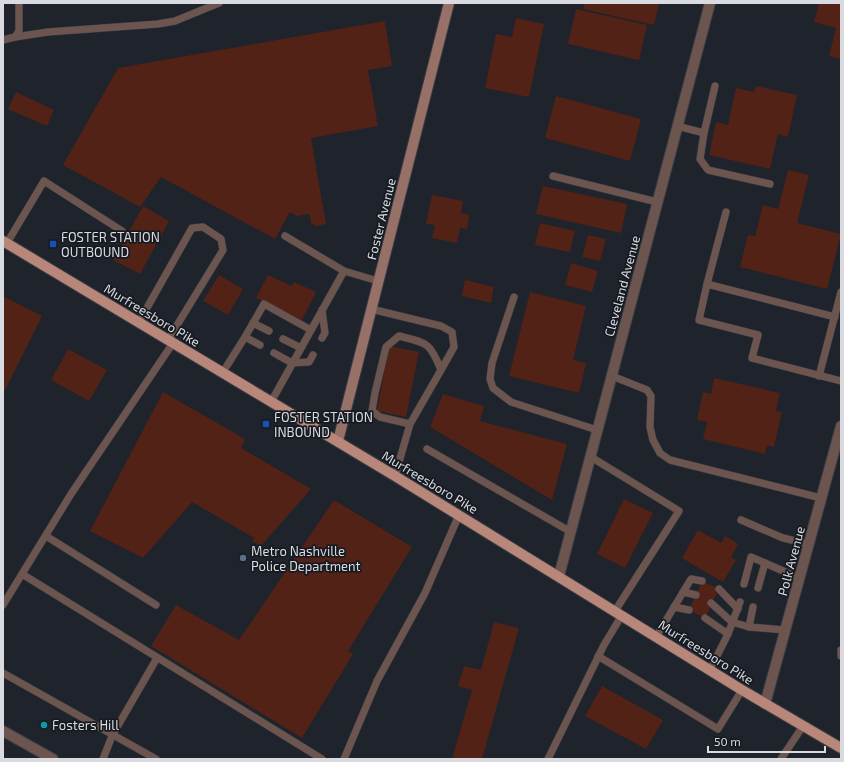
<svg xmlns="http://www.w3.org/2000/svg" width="844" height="762" font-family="'Exo 2',sans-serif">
<rect width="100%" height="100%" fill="#1f232b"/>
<g fill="#522216">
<path d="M 585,3 L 659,3 L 654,25 L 583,9 Z"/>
<path d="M 819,3 L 841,3 L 841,59 L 829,56 L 836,28 L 814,22 Z"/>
<path d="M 576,9 L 647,25 L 639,60 L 568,44 Z"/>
<path d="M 516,18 L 544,24 L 529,97 L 485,88 L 496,34 L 512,37 Z"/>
<path d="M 385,21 L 392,66 L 368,70 L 378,126 L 311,138 L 326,224 L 316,226 L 311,223 L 310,214 L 297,216 L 290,212 L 275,239 L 161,177 L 140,207 L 63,165 L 118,68 Z"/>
<path d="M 756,86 L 797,95 L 788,137 L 778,134 L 770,169 L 709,155 L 716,122 L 728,125 L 736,88 L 754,92 Z"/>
<path d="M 16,92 L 54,110 L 47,126 L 8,109 Z"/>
<path d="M 556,96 L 641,119 L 630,161 L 545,138 Z"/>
<path d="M 788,170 L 809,175 L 797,223 L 841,234 L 827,289 L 740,267 L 748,235 L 755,236 L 763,205 L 778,209 Z"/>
<path d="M 543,186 L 627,204 L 621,233 L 536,214 Z"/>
<path d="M 432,195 L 463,201 L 461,213 L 469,215 L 467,229 L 460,228 L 457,243 L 432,238 L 435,225 L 426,224 Z"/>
<path d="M 143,206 L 169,221 L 140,274 L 113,260 Z"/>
<path d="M 540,223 L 575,231 L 570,252 L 535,245 Z"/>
<path d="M 588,235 L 606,239 L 600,261 L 582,257 Z"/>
<path d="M 571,263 L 598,271 L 592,292 L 565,285 Z"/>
<path d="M 219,275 L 243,289 L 228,315 L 203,301 Z"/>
<path d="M 268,275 L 292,286 L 294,282 L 316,292 L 302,320 L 256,298 Z"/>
<path d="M 465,280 L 494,287 L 491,303 L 462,296 Z"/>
<path d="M 530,292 L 586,306 L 573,360 L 586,363 L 579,393 L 509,376 Z"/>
<path d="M 3,296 L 42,316 L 3,394 Z"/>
<path d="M 389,346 L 419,352 L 406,417 L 377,411 Z"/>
<path d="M 68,349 L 107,370 L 89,401 L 51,380 Z"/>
<path d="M 714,378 L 780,393 L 776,411 L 782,412 L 774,447 L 767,445 L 765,454 L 703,439 L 707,422 L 697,420 L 703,392 L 711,394 Z"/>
<path d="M 163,392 L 245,439 L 241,448 L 311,489 L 261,546 L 252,541 L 254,538 L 192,502 L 143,558 L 90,531 Z"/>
<path d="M 443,394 L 484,406 L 480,421 L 567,444 L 552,500 L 430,427 Z"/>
<path d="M 624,499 L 653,513 L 625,568 L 597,554 Z"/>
<path d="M 334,500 L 412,547 L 348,651 L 353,654 L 302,738 L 151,646 L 176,605 L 239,640 Z"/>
<path d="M 698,530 L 721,543 L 725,536 L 738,544 L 731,557 L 736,560 L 723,582 L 682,558 Z"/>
<path d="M 702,581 L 719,589 L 705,618 L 689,610 Z"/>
<path d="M 494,622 L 519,628 L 482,759 L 452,759 L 472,690 L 458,686 L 464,666 L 481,670 Z"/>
<path d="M 602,686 L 663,720 L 646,749 L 585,716 Z"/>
</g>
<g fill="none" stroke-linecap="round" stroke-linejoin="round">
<g stroke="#393d44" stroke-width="8">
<g id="service">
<path d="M 15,37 L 48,32 L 158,24 L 175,21 L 219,3"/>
<path d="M 3,40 L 15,37 L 19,31 L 19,3"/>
<path d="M 677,126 L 704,133 L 700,159 L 708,170 L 770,184"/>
<path d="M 704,133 L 715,86"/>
<path d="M 553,176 L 657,202"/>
<path d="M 726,212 L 707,284 L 835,317"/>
<path d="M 285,236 L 344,271"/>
<path d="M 7,243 L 44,181 L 122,231"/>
<path d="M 707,284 L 699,320 L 758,335 L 752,358 L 841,381"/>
<path d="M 514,297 L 492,363 L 490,379 L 493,388 L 511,402 L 597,430"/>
<path d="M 371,309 L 441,326 L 452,332 L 454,347 L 441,370"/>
<path d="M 139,322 L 192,228 L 203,227 L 221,239 L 223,250 L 168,340"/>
<path d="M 253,323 L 269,331"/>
<path d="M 245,337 L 264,304 L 311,330"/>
<path d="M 322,338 L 325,333 L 322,310"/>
<path d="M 283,339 L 301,348"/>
<path d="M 274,353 L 292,363 L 309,362 L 313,355"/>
<path d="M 223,372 L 245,337 L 260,345"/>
<path d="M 612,376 L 647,390 L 651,396 L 650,427 L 653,440 L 660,453 L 670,460 L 821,498"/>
<path d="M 819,376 L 841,292"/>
<path d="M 271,402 L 344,271 L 378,281"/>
<path d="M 427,449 L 571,532"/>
<path d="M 591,457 L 679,511 L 615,611"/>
<path d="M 395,476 L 410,424 L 441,370 C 430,342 427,343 399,336 L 386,347 L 375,393 L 372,411 L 380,417 L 410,424"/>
<path d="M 741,520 L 783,538 L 809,544"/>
<path d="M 46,536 L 156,605"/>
<path d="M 22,574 L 322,759"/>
<path d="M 744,584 L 751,557 L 765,563"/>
<path d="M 758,588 L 765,563 L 799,578"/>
<path d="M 719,589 L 738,609"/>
<path d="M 683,592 L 696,595"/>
<path d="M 711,603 L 732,622 L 749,627 L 785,630"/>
<path d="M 3,605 L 71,494 L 173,343"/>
<path d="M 674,607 L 689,610"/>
<path d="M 705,618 L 728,634"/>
<path d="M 749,627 L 753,607"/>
<path d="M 656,637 L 691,579 L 702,581"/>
<path d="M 841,650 L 841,656"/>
<path d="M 598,656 L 718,729 L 742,690"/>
<path d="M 710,670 L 728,634 L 740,602"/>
<path d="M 3,673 L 156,759"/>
<path d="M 103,759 L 112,736 L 157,658"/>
<path d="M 344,759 L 377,681 L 425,593 L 459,515"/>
<path d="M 548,759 L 604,645 L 622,615"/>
<path d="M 781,759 L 803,726"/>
</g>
</g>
<g stroke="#393d44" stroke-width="12">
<g id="minor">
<path d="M 559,576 L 710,3"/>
<path d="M 765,704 L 841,426"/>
<path d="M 3,731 L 53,759"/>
</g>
</g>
<g stroke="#393d44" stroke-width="12">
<path id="secondary" d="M 338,441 L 449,3"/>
</g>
<g stroke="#393d44" stroke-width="12">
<path id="primary" d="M 3,241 L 395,476 L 742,690 L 841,748"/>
</g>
<use href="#service" stroke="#6d554f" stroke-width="7"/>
<use href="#minor" stroke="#6d554f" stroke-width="10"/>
<use href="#secondary" stroke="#977167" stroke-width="10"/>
<use href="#primary" stroke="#b8877a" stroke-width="10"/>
</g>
<g fill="#1a4fb4" stroke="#161a21" stroke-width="1.5">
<rect x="49" y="240" width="8" height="8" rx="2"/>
<rect x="262" y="420" width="8" height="8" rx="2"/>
</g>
<circle fill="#5c6f8a" stroke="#161a21" stroke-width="1.5" cx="243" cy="558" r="4"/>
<circle fill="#0f9aa8" stroke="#161a21" stroke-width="1.5" cx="44" cy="725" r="4"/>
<g text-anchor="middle" stroke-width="3.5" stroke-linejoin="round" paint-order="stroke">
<g font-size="13" fill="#d9dbe1" stroke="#161a21">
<text transform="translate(381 219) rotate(-76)" y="5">Foster Avenue</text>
<text transform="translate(622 286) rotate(-75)" y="5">Cleveland Avenue</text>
<text transform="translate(152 315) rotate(31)" y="5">Murfreesboro Pike</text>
<text transform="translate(430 482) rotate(31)" y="5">Murfreesboro Pike</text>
<text transform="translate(791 561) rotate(-75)" y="5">Polk Avenue</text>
<text transform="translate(706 652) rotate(32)" y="5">Murfreesboro Pike</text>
</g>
<g font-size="13" fill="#d9dbe1" stroke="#161a21" text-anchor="start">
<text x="61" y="242">FOSTER STATION<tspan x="61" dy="15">OUTBOUND</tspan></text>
<text x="274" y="422">FOSTER STATION<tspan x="274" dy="15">INBOUND</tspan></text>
<text x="251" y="556">Metro Nashville<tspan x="251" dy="15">Police Department</tspan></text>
<text x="52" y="730">Fosters Hill</text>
</g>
</g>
<rect width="844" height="762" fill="none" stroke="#d9dbe1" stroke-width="8"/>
<path d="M708 746v6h117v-6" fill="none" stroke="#d9dbe1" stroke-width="2"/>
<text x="714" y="746" font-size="12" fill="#d9dbe1" stroke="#161a21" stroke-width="3" paint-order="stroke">50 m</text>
</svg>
